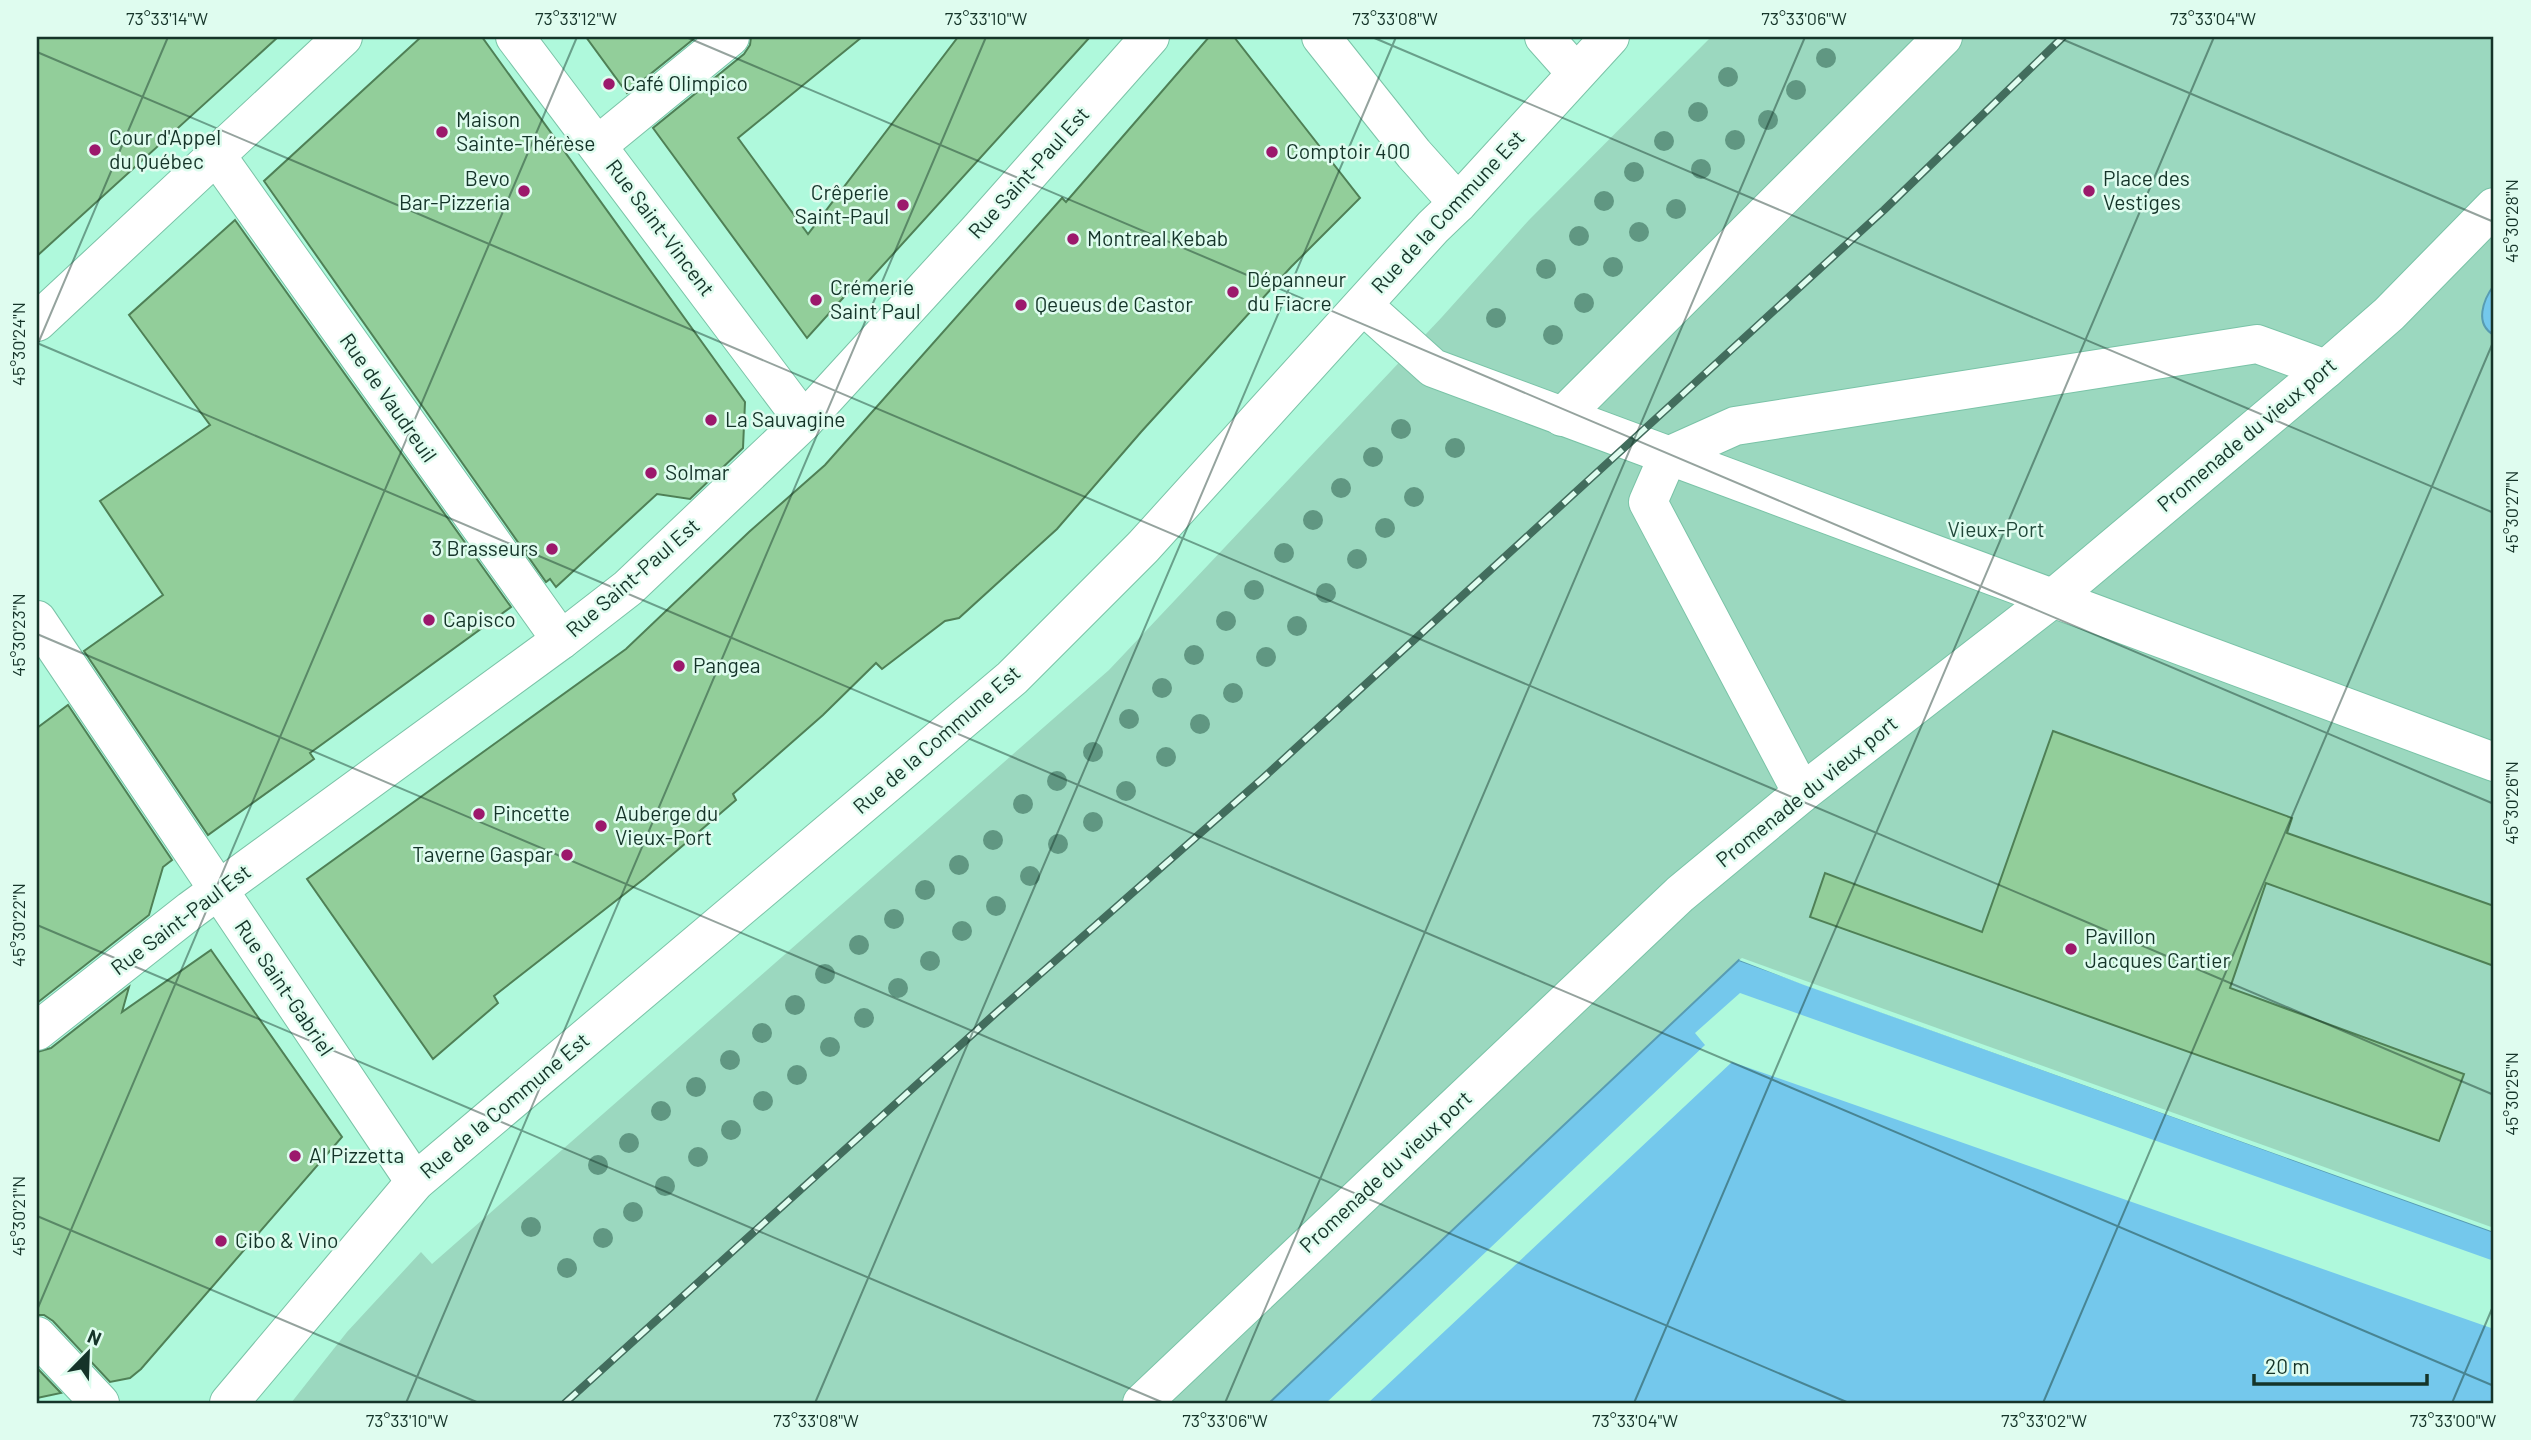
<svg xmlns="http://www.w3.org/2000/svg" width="2531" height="1440" font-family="Barlow,sans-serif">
<rect width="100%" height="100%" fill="#aff9dc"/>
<path fill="#9bd8bf" d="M 1711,37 L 2494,37 L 2494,1232 L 1739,960 L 1269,1403 L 291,1403 L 347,1332 L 421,1252 L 432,1264 L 1109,670 L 1442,317 L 1529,220 Z"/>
<g fill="#74c8ec" stroke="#589cb2" stroke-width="2">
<path d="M 2494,285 L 2494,335 C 2474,324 2483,300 2494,285 Z"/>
<path d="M 1739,960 L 2494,1232 L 2494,1403 L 1269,1403 Z"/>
</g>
<g fill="#aff9dc">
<path d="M 1742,958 L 2494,1228 L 2494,1232 L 1804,985 L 1739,960 Z"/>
<path d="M 1740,993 L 2494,1261 L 2494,1329 L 1732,1062 L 1368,1403 L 1326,1403 L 1705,1045 L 1695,1033 Z"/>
</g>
<g fill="#92ce9a" stroke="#4f8056" stroke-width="2">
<path d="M 37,37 L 278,37 L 37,256 Z"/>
<path d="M 421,37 L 482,37 L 745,402 L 743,448 L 690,499 L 657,494 L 556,587 L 550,579 L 546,582 L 264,181 Z"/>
<path d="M 586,37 L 696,37 L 627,93 Z"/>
<path d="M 751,37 L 862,37 L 738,138 L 808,234 L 958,37 L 1090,37 L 864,286 L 852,288 L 807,338 L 653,128 L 744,54 L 750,45 Z"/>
<path d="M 1209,37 L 1234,37 L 1360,198 L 1291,267 L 1141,432 L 1057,529 L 959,618 L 945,621 L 882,669 L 876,663 L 823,715 L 733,794 L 736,800 L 645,878 L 494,996 L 498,1003 L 433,1059 L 307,879 L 626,649 L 749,532 L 825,465 L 1062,198 L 1066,202 Z"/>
<path d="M 235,220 L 511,607 L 310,753 L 314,759 L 208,835 L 84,651 L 163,595 L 100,501 L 210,425 L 129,315 Z"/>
<path d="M 68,705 L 172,860 L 163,867 L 149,915 L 37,1003 L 37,728 Z"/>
<path d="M 2053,731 L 2292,818 L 2287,833 L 2494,906 L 2494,966 L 2266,883 L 2230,988 L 2464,1074 L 2439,1141 L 1810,917 L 1825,873 L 1982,932 Z"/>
<path d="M 211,950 L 342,1137 L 141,1369 L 130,1378 L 110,1382 L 53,1321 L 44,1315 L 37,1315 L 37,1052 L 51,1048 L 129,987 L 122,1012 Z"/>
<path d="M 37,1368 L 61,1393 L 37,1398 Z"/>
</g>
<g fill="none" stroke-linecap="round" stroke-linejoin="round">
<g stroke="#7ac3a7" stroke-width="40">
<g id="minor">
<path d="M 515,37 L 804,421"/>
<path d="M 1321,37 L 1414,154 L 1458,203"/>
<path d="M 1544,37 L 1576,73"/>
<path d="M 598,145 L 730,37"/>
<path d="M 216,155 L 561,640"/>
<path d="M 1363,305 L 1433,368 L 2494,762"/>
<path d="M 37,322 L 343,37"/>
<path d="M 1562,417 L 1943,37"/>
<path d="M 37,620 L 415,1182"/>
<path d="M 1802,793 L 1648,502 L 1668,456 L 1735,426 L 2257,344 L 2326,369"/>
<path d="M 37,1031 L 191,910 L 561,640 L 628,588 L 804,421 L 977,232 L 1150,37"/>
<path d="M 37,1336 L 100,1403"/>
<path d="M 229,1403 L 415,1182 L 1012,678 L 1143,547 L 1433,227 L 1458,203 L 1610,37"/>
<path d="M 1142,1403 L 1680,894 L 1802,793 L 2052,599 L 2326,369 L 2389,314 L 2494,207"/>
</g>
</g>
<use href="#minor" stroke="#fff" stroke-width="38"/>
<g stroke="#426d5d" stroke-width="8">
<path id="rail" d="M 565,1403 L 997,1012 L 1262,779 L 1884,210 L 2063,37"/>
</g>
<use href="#rail" stroke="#dffcef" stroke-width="5" stroke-dasharray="16" stroke-linecap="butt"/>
</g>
<g fill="#609782">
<circle cx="1826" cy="58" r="10"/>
<circle cx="1728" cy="77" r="10"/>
<circle cx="1796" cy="90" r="10"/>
<circle cx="1698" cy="112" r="10"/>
<circle cx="1768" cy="120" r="10"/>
<circle cx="1735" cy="140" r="10"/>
<circle cx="1664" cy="141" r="10"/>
<circle cx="1701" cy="169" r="10"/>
<circle cx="1634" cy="172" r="10"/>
<circle cx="1604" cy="201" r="10"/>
<circle cx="1676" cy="209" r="10"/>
<circle cx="1639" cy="232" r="10"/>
<circle cx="1579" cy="236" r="10"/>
<circle cx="1613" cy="267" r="10"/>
<circle cx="1546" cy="269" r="10"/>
<circle cx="1584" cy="303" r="10"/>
<circle cx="1496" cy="318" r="10"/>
<circle cx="1553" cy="335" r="10"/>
<circle cx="1401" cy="429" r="10"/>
<circle cx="1455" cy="448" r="10"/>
<circle cx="1373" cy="457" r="10"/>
<circle cx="1341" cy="488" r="10"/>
<circle cx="1414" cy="497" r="10"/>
<circle cx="1313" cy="520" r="10"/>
<circle cx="1385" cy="528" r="10"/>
<circle cx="1284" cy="553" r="10"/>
<circle cx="1357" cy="559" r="10"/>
<circle cx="1254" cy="590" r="10"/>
<circle cx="1326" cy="593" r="10"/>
<circle cx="1226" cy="621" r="10"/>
<circle cx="1297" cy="626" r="10"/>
<circle cx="1194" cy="655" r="10"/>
<circle cx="1266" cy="657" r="10"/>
<circle cx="1162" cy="688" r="10"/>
<circle cx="1233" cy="693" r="10"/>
<circle cx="1129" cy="719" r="10"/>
<circle cx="1200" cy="724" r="10"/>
<circle cx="1093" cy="752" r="10"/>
<circle cx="1166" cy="757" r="10"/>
<circle cx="1057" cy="781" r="10"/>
<circle cx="1126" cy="791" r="10"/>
<circle cx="1023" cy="804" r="10"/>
<circle cx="1093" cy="822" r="10"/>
<circle cx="993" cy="840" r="10"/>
<circle cx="1058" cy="844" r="10"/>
<circle cx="959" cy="865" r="10"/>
<circle cx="1030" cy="876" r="10"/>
<circle cx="925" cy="890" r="10"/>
<circle cx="996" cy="906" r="10"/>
<circle cx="894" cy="919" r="10"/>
<circle cx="962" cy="931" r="10"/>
<circle cx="859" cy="945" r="10"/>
<circle cx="930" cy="961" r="10"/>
<circle cx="825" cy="974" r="10"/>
<circle cx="898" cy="988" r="10"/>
<circle cx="795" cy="1005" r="10"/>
<circle cx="864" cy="1018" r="10"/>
<circle cx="762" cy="1033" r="10"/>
<circle cx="830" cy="1047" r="10"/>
<circle cx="730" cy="1060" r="10"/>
<circle cx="797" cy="1075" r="10"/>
<circle cx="696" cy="1087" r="10"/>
<circle cx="763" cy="1101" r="10"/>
<circle cx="661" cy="1111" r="10"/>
<circle cx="731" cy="1130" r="10"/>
<circle cx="629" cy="1143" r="10"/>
<circle cx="698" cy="1157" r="10"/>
<circle cx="598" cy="1165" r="10"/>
<circle cx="665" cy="1186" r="10"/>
<circle cx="633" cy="1212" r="10"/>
<circle cx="531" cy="1227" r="10"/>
<circle cx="603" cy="1238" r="10"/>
<circle cx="567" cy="1268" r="10"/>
</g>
<path fill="none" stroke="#153429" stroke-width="2" stroke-opacity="0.45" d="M 686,37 L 2494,804M 1372,37 L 2494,513M 2057,37 L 2494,222M 37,52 L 2494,1095M 37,343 L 2494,1386M 37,346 L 168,37M 37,634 L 1849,1403M 37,925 L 1164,1403M 37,1216 L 479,1403M 37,1310 L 577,37M 406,1403 L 986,37M 815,1403 L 1396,37M 1225,1403 L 1805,37M 1634,1403 L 2214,37M 2043,1403 L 2494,340M 2452,1403 L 2494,1304"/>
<g fill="#9c196c" stroke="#dffcef" stroke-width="2.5">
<circle cx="609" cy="84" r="7"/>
<circle cx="442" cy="132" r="7"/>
<circle cx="95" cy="150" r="7"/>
<circle cx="1272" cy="152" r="7"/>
<circle cx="524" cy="191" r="7"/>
<circle cx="2089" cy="191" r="7"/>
<circle cx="903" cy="205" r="7"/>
<circle cx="1073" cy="239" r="7"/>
<circle cx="1233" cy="292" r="7"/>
<circle cx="816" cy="300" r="7"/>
<circle cx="1021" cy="305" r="7"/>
<circle cx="711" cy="420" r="7"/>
<circle cx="651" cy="473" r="7"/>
<circle cx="552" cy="549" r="7"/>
<circle cx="429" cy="620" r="7"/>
<circle cx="679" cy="666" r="7"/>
<circle cx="479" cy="814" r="7"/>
<circle cx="601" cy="826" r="7"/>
<circle cx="567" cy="855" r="7"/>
<circle cx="2071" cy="949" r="7"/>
<circle cx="295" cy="1156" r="7"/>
<circle cx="221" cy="1241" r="7"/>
</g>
<g text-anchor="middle" stroke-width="5" stroke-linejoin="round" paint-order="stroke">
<g font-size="21" fill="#153429" stroke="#dffcef" text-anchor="start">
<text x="623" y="91">Café Olimpico</text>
<text x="456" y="127">Maison<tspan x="456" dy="24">Sainte-Thérèse</tspan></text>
<text x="109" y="145">Cour d'Appel<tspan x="109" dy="24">du Québec</tspan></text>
<text x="1286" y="159">Comptoir 400</text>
<text x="510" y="186" text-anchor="end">Bevo<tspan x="510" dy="24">Bar-Pizzeria</tspan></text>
<text x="2103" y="186">Place des<tspan x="2103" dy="24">Vestiges</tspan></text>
<text x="889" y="200" text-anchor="end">Crêperie<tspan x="889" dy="24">Saint-Paul</tspan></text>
<text x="1087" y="246">Montreal Kebab</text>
<text x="1247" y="287">Dépanneur<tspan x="1247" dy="24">du Fiacre</tspan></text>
<text x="830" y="295">Crémerie<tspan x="830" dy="24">Saint Paul</tspan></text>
<text x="1035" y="312">Qeueus de Castor</text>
<text x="725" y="427">La Sauvagine</text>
<text x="665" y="480">Solmar</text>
<text x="538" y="556" text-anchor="end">3 Brasseurs</text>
<text x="443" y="627">Capisco</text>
<text x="693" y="673">Pangea</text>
<text x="493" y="821">Pincette</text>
<text x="615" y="821">Auberge du<tspan x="615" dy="24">Vieux-Port</tspan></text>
<text x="553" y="862" text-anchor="end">Taverne Gaspar</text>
<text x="2085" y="944">Pavillon<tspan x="2085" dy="24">Jacques Cartier</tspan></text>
<text x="309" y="1163">Al Pizzetta</text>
<text x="235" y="1248">Cibo &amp; Vino</text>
</g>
<g font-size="21" fill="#153429" stroke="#dffcef">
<text transform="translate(1029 173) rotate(-48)" y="7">Rue Saint-Paul Est</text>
<text transform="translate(1448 212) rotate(-47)" y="7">Rue de la Commune Est</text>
<text transform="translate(660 228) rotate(53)" y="7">Rue Saint-Vincent</text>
<text transform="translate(388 398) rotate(55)" y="7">Rue de Vaudreuil</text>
<text transform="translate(2247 435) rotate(-40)" y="7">Promenade du vieux port</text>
<text transform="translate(633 578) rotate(-41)" y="7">Rue Saint-Paul Est</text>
<text transform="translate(937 740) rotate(-41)" y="7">Rue de la Commune Est</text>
<text transform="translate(1807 792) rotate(-39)" y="7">Promenade du vieux port</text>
<text transform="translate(181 920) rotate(-37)" y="7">Rue Saint-Paul Est</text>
<text transform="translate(284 988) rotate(56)" y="7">Rue Saint-Gabriel</text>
<text transform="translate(505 1106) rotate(-40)" y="7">Rue de la Commune Est</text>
<text transform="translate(1386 1172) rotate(-43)" y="7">Promenade du vieux port</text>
</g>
<g font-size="21" fill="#204638" stroke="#dffcef">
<text x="1996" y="537">Vieux-Port</text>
</g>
</g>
<rect width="2531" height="1440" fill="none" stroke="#dffcef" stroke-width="77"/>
<g transform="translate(88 1353) rotate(23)" stroke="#dffcef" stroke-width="5" paint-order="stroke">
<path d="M0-5L12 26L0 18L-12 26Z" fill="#153429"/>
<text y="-10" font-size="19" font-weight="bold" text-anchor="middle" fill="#153429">N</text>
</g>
<path d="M2254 1374v10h173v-10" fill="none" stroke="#153429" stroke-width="3.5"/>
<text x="2265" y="1374" font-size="21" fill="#153429" stroke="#dffcef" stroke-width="5" paint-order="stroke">20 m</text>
<rect x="38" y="38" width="2454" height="1364" fill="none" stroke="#153429" stroke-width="2.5"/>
<g font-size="18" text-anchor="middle" fill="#153429">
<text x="167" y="25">73°33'14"W</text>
<text x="576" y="25">73°33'12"W</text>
<text x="986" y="25">73°33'10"W</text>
<text x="1395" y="25">73°33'08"W</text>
<text x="1804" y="25">73°33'06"W</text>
<text x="2213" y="25">73°33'04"W</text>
<text transform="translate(2512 221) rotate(-90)" y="6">45°30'28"N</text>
<text transform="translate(19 344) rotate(-90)" y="6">45°30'24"N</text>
<text transform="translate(2512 512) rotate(-90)" y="6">45°30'27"N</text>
<text transform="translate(19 635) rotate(-90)" y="6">45°30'23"N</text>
<text transform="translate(2512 803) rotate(-90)" y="6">45°30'26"N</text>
<text transform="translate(19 925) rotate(-90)" y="6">45°30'22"N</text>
<text transform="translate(2512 1094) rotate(-90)" y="6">45°30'25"N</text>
<text transform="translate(19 1216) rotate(-90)" y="6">45°30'21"N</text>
<text x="407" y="1427">73°33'10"W</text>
<text x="816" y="1427">73°33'08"W</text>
<text x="1225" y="1427">73°33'06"W</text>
<text x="1635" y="1427">73°33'04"W</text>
<text x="2044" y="1427">73°33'02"W</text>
<text x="2453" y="1427">73°33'00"W</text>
</g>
</svg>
